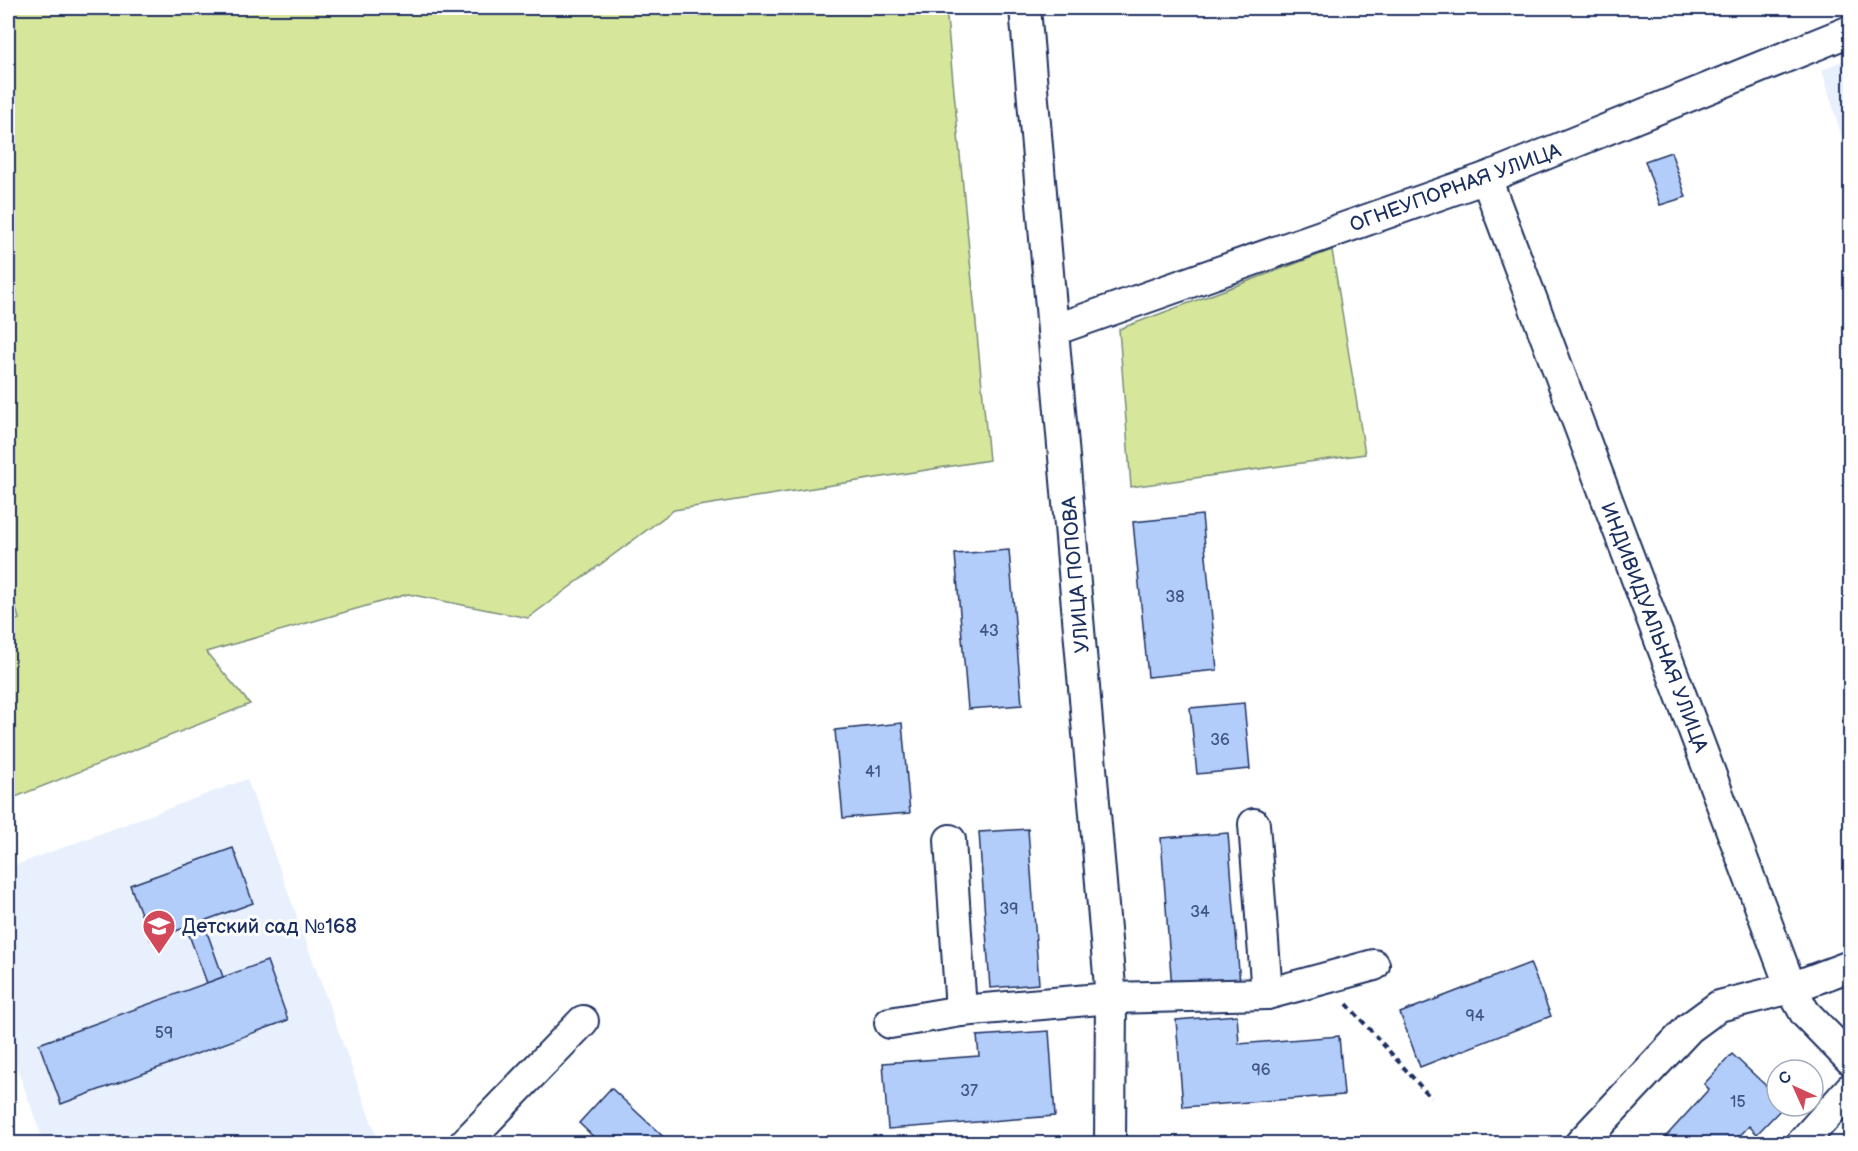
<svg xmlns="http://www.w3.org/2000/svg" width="1858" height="1151" font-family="'Balsamiq Sans',sans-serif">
<rect width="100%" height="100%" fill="#fff"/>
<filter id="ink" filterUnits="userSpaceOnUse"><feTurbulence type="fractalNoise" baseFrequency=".0167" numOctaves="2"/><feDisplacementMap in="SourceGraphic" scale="12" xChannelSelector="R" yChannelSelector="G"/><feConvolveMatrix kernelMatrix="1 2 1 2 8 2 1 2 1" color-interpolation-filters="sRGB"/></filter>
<g filter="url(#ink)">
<g fill="#e8f0fe">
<path d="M 1850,57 L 1850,166 L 1822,70 Z"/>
<path d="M 247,779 L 379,1143 L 44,1143 L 8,1043 L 8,868 Z"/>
</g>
<g fill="#d6e79b" stroke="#788b7c" stroke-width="1.5">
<path d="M 8,8 L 946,8 L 989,460 L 674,510 L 528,618 L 408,594 L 206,652 L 250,704 L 8,800 L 8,625 L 19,619 L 8,580 Z"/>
<path d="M 1332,250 L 1365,454 L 1131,487 L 1119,329 Z"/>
</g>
<g fill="#b3cdfa" stroke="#1b2f5e" stroke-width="1.5">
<path d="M 1671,152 L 1686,197 L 1660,205 L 1645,161 Z"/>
<path d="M 1202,515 L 1217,670 L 1148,677 L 1133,522 Z"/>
<path d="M 1009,550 L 1022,705 L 968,709 L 955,554 Z"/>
<path d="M 1244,703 L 1250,769 L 1197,774 L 1190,708 Z"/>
<path d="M 902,723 L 910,813 L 843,818 L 835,730 Z"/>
<path d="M 1028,829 L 1039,984 L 990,988 L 979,832 Z"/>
<path d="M 1228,833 L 1240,984 L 1172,989 L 1161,838 Z"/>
<path d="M 233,848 L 253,903 L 151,940 L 130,885 Z"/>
<path d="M 203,921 L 223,977 L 207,983 L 186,927 Z"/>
<path d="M 267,961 L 288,1020 L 61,1104 L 39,1044 Z"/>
<path d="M 1530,963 L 1551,1016 L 1420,1067 L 1400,1013 Z"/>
<path d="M 1237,1015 L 1239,1044 L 1339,1036 L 1344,1095 L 1183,1107 L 1176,1020 Z"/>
<path d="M 1049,1031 L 1055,1116 L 888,1129 L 883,1063 L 979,1056 L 977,1036 Z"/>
<path d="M 1732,1054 L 1777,1096 L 1777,1106 L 1784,1106 L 1757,1134 L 1749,1126 L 1732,1144 L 1659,1144 L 1709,1089 L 1704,1084 Z"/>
<path d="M 611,1088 L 671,1144 L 601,1144 L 579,1123 Z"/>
</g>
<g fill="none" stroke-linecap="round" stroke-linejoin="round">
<g stroke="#1b2f5e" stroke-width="34">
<g id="minor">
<path d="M 1025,8 L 1111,998 L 1110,1144"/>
<path d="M 1486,178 L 1791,988 L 1805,1013 L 1850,1059"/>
<path d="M 1054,330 L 1486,178 L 1850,31"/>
<path d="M 950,840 L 961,1011 L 1111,998 L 1267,994 L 1254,824"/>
<path d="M 1267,994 L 1374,965"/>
<path d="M 890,1023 L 961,1011"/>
<path d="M 464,1144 L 583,1021"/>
<path d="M 1580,1144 L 1689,1028 L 1719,1006 L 1791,988 L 1850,966"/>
<path d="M 1801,1144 L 1850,1089"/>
</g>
</g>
<path stroke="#1b2f5e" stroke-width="4" stroke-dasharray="6 4.5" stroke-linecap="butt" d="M 1347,1004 L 1431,1098"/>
<use href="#minor" stroke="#fff" stroke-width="30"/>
</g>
</g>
<defs>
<g id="school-pin" transform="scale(1.725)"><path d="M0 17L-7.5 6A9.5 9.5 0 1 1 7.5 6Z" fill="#d1495b" stroke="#fff"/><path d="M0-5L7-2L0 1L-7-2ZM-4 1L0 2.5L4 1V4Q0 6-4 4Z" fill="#fff"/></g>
</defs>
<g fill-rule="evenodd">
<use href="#school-pin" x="159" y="926"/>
</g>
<g text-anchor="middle" stroke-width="6" stroke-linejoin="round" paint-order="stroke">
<g font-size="16" fill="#415685">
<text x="1175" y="602">38</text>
<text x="989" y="636">43</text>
<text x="1220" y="745">36</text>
<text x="873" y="777">41</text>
<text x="1009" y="914">39</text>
<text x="1200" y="917">34</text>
<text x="1475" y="1021">94</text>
<text x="164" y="1038">59</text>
<text x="1261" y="1075">96</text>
<text x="969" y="1096">37</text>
<text x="1738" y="1107">15</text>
</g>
<g font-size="20" fill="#1b2f5e" stroke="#fff">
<text transform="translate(1455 187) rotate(-20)" y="7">ОГНЕУПОРНАЯ УЛИЦА</text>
<text transform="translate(1075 575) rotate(-95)" y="7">УЛИЦА ПОПОВА</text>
<text transform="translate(1655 627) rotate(69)" y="7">ИНДИВИДУАЛЬНАЯ УЛИЦА</text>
</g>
<g font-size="20" fill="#1b2f5e" stroke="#fff" text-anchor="start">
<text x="182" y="933">Детский сад №168</text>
</g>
</g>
<rect width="1858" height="1151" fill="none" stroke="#fff" stroke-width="30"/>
<rect x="15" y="15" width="1828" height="1121" fill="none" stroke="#1b2f5e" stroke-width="2" filter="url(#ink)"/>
<g transform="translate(1795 1088) rotate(315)"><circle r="28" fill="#ffffff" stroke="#a4acbf" stroke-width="1.5"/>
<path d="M0-4.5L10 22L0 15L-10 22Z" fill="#d1495b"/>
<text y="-9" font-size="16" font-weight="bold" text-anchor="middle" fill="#1b2f5e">С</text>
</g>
</svg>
